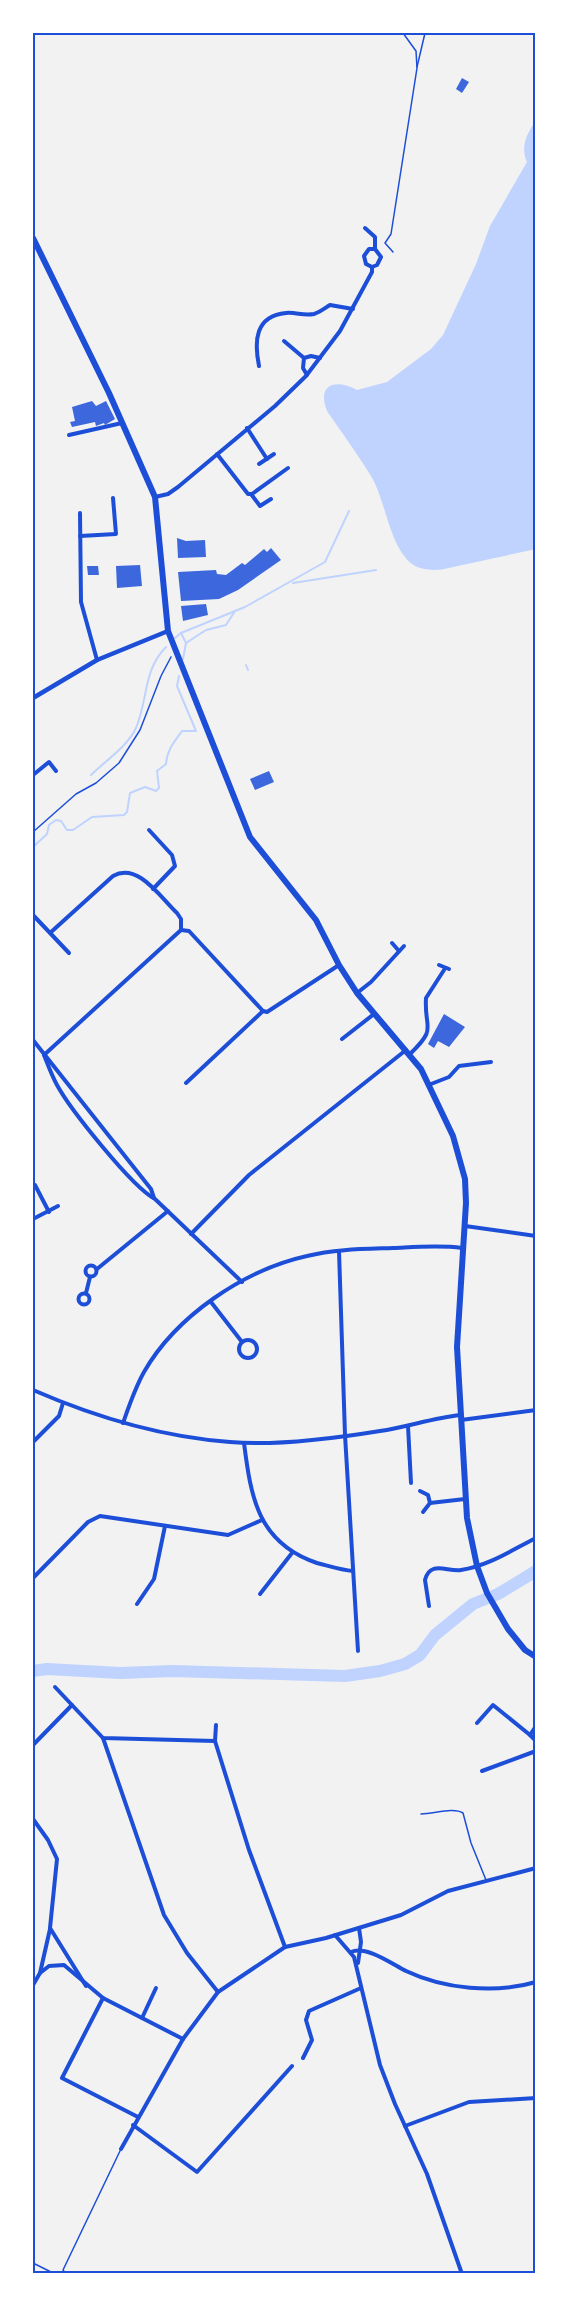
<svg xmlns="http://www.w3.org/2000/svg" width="569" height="2307" font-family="'Alegreya Sans',sans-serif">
<rect width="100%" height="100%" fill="#f2f2f2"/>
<path fill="#bfd3fe" d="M 536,120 L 536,549 L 444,569 C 435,571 420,570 412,564 C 389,546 386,501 371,476 C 358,455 341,431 327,411 C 316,383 337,379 357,390 L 387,382 L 431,349 L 443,335 L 476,264 L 490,226 L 527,162 C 520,146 527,134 536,120 Z"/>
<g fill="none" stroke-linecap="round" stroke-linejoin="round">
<g stroke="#bfd3fe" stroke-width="2">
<path d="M 293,583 L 376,570"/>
<path d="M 181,633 L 186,643"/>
<path d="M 175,638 L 181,633 L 245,607 L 325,562 L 349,511"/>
<path d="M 183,659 L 186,643 L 206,630 L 226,625 L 235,611"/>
<path d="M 246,665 L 248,670"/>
<path d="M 91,775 C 105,761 128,746 136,728 C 148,700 143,670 166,647"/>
<path d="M 33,847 L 47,834 L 49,825 L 56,820 L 61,821 L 67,830 L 73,830 L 92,817 L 124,815 L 127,812 L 130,793 L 145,787 L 156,791 L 159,788 L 157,771 L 166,764 C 167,750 174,742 182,731 L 196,731 L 177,686 L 179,676"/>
</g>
<path stroke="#bfd3fe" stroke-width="12" d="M 33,1671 L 47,1669 L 120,1673 L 173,1671 L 345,1676 L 380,1671 L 405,1664 L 420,1655 L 435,1635 L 473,1604 L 498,1594 L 536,1571"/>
</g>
<g fill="#3d67dc">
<path d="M 462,78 L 469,82 L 462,93 L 456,89 Z"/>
<path d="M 92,401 L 96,406 L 106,401 L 115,419 L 105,425 L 104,423 L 96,426 L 95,422 L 72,427 L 70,422 L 75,421 L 72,407 Z"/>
<path d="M 177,538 L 186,541 L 205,540 L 206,557 L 178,558 Z"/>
<path d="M 271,548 L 281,560 L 238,590 L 219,599 L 181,601 L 178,572 L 216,570 L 217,574 L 226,575 L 242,563 L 245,565 L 264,549 L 267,552 Z"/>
<path d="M 140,565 L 142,586 L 117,588 L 116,566 Z"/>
<path d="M 87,566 L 98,566 L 99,575 L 88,575 Z"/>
<path d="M 206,604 L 208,615 L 183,621 L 181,606 Z"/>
<path d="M 269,771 L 274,782 L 255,790 L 250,779 Z"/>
<path d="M 444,1014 L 465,1027 L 449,1047 L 438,1041 L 434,1048 L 428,1044 Z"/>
</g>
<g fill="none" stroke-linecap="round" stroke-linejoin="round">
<g stroke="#1d4ed8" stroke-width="1.5">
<path d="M 417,67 L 425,33"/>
<path d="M 393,252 L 385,243 L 391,234 L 417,68 L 416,51 L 403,33"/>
<path d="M 33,832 L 76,794 L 96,783 L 119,763 L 140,730 L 161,676 L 171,657"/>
<path d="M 33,2263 L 51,2272"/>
</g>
<g stroke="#1d4ed8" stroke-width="1.5">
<path d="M 421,1814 C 434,1814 453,1807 463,1813 L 471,1843 L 486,1880"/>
<path d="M 55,2274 L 64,2272"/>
<path d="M 66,2274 L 63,2270 L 120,2151"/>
</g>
<g stroke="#1d4ed8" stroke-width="4">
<path d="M 365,228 L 375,237 L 375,249 L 381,257 L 377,265 L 372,267"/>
<path d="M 372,267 L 366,264 L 364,256 L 369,249 L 375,249"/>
<path d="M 284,341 L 304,358"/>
<path d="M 259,366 C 254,341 255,316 286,313 C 296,312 303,316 314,314 C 320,312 325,308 330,305 L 353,309"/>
<path d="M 307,375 L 303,368 L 304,358 L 311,356 L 320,358"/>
<path d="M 247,428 L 267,459"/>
<path d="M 69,435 L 122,423"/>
<path d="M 217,454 L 248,494 L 252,494 L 288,468"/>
<path d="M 259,464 L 274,454"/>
<path d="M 251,494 L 260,506 L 271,499"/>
<path d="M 155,497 L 168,494 L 178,487 L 275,406 L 306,376 L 340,331 L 372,272 L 372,267"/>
<path d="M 80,513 L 81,602 L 97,660"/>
<path d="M 80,536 L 116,534 L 113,498"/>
<path d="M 33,775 L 49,762 L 56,771"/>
<path d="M 149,830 L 172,855 L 175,866 L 153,889"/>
<path d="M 33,915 L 69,953"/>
<path d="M 181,930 L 189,931 L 263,1011"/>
<path d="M 50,933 L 113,876 C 138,862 160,897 177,913 L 181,919 L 181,930"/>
<path d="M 392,943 L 399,951"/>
<path d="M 439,965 L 449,969"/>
<path d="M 357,993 L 371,982 L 404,946"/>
<path d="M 263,1011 L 267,1012 L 339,965"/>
<path d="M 342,1039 L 374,1014"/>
<path d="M 33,1040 L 151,1189 L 154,1198"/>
<path d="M 410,1054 C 438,1027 424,1030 426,998 L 444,970"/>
<path d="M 44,1055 C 48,1065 52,1076 57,1085 C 70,1109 132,1187 155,1199 L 242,1282"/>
<path d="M 44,1055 L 181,930"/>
<path d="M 186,1083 L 263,1011"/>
<path d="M 431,1084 L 449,1077 L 459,1066 L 491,1062"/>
<path d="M 536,1139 L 536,1158"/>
<path d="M 35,1185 L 49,1212"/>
<path d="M 33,1219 L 58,1206"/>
<path d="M 465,1226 L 536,1236"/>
<path d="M 191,1234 L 249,1175 L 406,1050"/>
<path d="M 339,1251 L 345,1435 L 358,1651"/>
<circle cx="91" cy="1271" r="5.5"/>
<path d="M 97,1269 L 168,1211"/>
<path d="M 86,1293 L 90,1277"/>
<circle cx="84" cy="1299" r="5.5"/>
<path d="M 211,1302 L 242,1342"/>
<circle cx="248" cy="1349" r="9"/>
<path d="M 33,1390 C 95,1417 162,1437 230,1442 C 274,1446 337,1438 380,1431 C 407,1427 433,1418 460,1415"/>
<path d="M 461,1420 L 536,1410"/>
<path d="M 123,1423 C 129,1406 135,1388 144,1372 C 176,1316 244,1270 307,1256 C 335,1249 365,1249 393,1248 C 416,1247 440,1245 462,1248"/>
<path d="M 408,1426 L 411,1483"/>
<path d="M 33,1442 L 59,1416 L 63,1403"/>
<path d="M 244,1443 C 251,1498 258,1543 317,1563 C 329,1566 341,1570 353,1571"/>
<path d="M 420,1491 L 428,1495 L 430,1503 L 423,1512"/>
<path d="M 430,1503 L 465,1499"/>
<path d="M 33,1578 L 88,1522 L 100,1516 L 228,1535 L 262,1520"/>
<path d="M 260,1594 L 292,1553"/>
<path d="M 137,1604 L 154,1579 L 165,1526"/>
<path d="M 429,1606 L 425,1580 C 430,1560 447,1572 461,1570 C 488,1566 512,1550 536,1538"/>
<path d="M 55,1687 L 103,1738 L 215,1741"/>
<path d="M 477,1723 L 493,1705 L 530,1735"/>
<path d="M 216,1725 L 215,1741 L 249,1850 L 285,1947"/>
<path d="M 536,1726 L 530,1735 L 536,1741"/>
<path d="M 103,1738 L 164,1915 L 187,1953 L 218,1992"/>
<path d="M 33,1745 L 72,1705"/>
<path d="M 482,1771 L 536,1751"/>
<path d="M 33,1819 L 48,1840 L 57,1859 L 50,1928 L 86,1986"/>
<path d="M 335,1935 L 354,1957 L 380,2065 L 395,2104 L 427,2174 L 462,2274"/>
<path d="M 351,1952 C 366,1945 392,1964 406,1971 C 444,1989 495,1994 536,1982"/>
<path d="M 358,1963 L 361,1942 L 359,1928"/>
<path d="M 40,1973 L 49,1966 L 64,1965 L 103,1998 L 183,2039"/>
<path d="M 33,1985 L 40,1973 L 50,1929"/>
<path d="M 103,1998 L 62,2078 L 138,2117"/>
<path d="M 142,2018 L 156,1988"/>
<path d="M 303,2058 L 312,2040 L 306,2020 L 309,2011 L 361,1988"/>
<path d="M 133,2125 L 197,2172 L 292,2066"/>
<path d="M 405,2126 L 469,2102 L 536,2098"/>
<path d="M 121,2149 L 183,2039 L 218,1992 L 285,1947 L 326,1938 L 401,1915 L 448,1891 L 536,1868"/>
</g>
<path stroke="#1d4ed8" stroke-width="4.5" d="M 33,698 L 97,660 L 168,631"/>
<path stroke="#1d4ed8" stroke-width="6" d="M 33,238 L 109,393 L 155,497 L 168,631 L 250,837 L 316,920 L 339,965 L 357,993 L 421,1069 L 453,1136 L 465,1179 L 466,1203 L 457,1347 L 467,1518 L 477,1566 L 487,1593 L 508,1629 L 525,1650 L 536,1657"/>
</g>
<rect width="569" height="2307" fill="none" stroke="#ffffff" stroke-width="69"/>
<rect x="34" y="34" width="500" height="2238" fill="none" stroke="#1d4ed8" stroke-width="2"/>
</svg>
